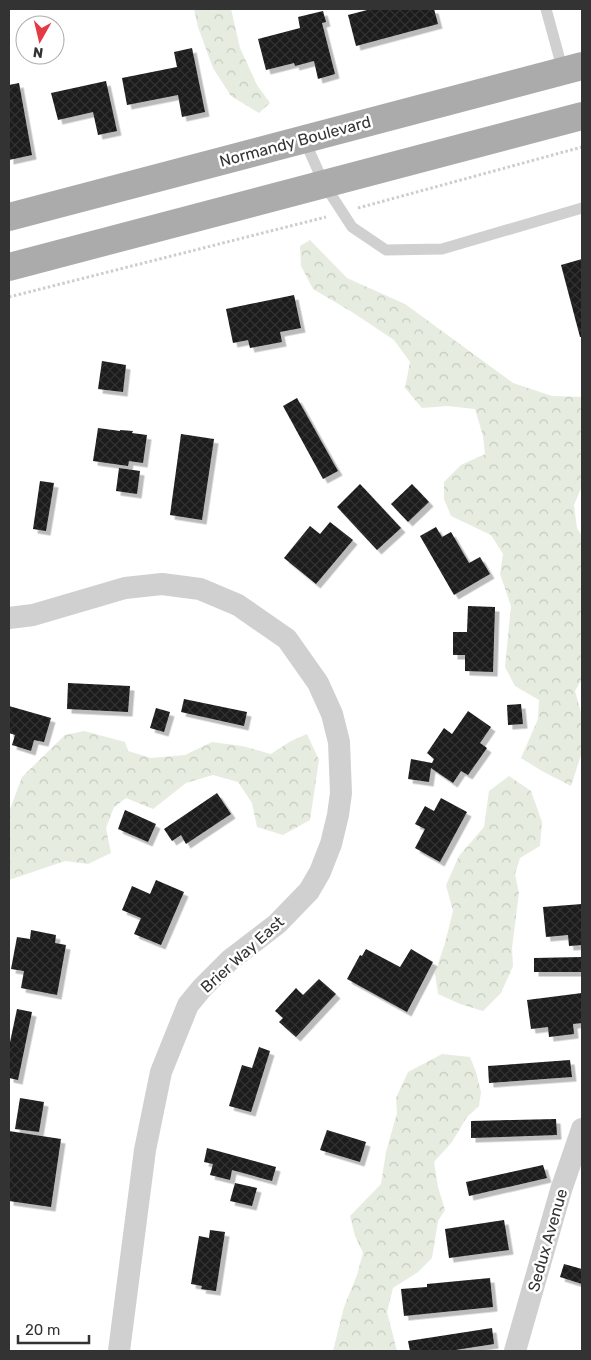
<svg xmlns="http://www.w3.org/2000/svg" width="591" height="1360" font-family="Rubik,sans-serif">
<defs>
<pattern id="forest-crowns" width="20" height="18" patternUnits="userSpaceOnUse" patternTransform="scale(1.25)"><rect width="20" height="18" fill="#e6ecdf"/><path d="M2 6a3 3 0 1 1 6 0M12 15a3 3 0 1 1 6 0" fill="none" stroke="#c6cbc0"/></pattern>
<pattern id="building-cross-hatch" width="8" height="8" patternUnits="userSpaceOnUse" patternTransform="scale(1.25)"><rect width="8" height="8" fill="#1a1a1a"/><path d="M0 0l8 8M0 8l8-8" fill="none" stroke="#333"/></pattern>
<filter id="shadow"><feDropShadow dx="4.5" dy="4.5" stdDeviation="0" flood-color="#0004"/></filter>
</defs>
<rect width="100%" height="100%" fill="#fff"/>
<g fill="url(#forest-crowns)">
<path d="M 194,9 L 231,9 L 240,48 L 257,85 L 270,103 L 259,113 L 231,96 L 213,68 L 198,27 Z"/>
<path d="M 310,240 L 347,278 L 405,304 L 513,383 L 552,396 L 582,397 L 582,486 L 574,505 L 577,528 L 582,536 L 582,679 L 575,691 L 582,716 L 582,752 L 571,786 L 542,771 L 521,758 L 538,719 L 539,700 L 515,686 L 505,667 L 511,606 L 500,574 L 503,554 L 491,535 L 451,516 L 444,499 L 444,482 L 461,465 L 485,454 L 483,436 L 475,409 L 447,406 L 422,408 L 405,388 L 410,362 L 394,340 L 352,312 L 313,289 L 301,266 L 300,246 Z"/>
<path d="M 84,731 L 125,742 L 128,751 L 151,758 L 185,755 L 212,742 L 242,746 L 271,754 L 291,741 L 307,734 L 319,760 L 310,820 L 283,835 L 257,827 L 252,803 L 238,782 L 213,775 L 186,783 L 153,809 L 126,798 L 114,807 L 106,828 L 111,853 L 88,864 L 65,861 L 9,880 L 9,812 L 22,777 L 65,735 Z"/>
<path d="M 509,776 L 531,791 L 542,822 L 540,846 L 520,858 L 515,874 L 519,893 L 512,948 L 513,966 L 501,993 L 483,1011 L 460,1004 L 438,994 L 435,973 L 445,943 L 453,911 L 446,885 L 459,856 L 484,827 L 489,791 Z"/>
<path d="M 442,1054 L 470,1057 L 476,1072 L 481,1092 L 479,1106 L 467,1117 L 452,1142 L 434,1162 L 438,1187 L 445,1210 L 438,1221 L 432,1258 L 418,1272 L 393,1288 L 387,1312 L 397,1351 L 333,1351 L 344,1307 L 357,1275 L 363,1253 L 355,1236 L 350,1216 L 381,1184 L 386,1152 L 397,1113 L 396,1098 L 408,1072 Z"/>
</g>
<g fill="url(#building-cross-hatch)" filter="url(#shadow)">
<path d="M 371,9 L 434,9 L 438,24 L 356,46 L 348,15 Z"/>
<path d="M 323,11 L 326,22 L 322,23 L 335,74 L 318,79 L 314,61 L 295,66 L 294,63 L 266,70 L 258,39 L 300,28 L 298,17 Z"/>
<path d="M 192,48 L 205,112 L 182,117 L 178,95 L 127,105 L 122,78 L 177,67 L 174,52 Z"/>
<path d="M 106,81 L 117,131 L 98,135 L 93,112 L 58,120 L 51,93 Z"/>
<path d="M 19,83 L 32,155 L 9,160 L 9,85 Z"/>
<path d="M 582,259 L 582,337 L 580,337 L 561,265 Z"/>
<path d="M 294,295 L 301,328 L 280,332 L 282,342 L 250,348 L 248,340 L 233,343 L 226,309 Z"/>
<path d="M 102,361 L 126,365 L 123,392 L 98,389 Z"/>
<path d="M 297,398 L 338,471 L 323,479 L 283,406 Z"/>
<path d="M 98,428 L 120,431 L 120,430 L 133,431 L 132,433 L 147,435 L 143,463 L 129,461 L 128,466 L 93,461 Z"/>
<path d="M 181,434 L 214,439 L 202,520 L 170,515 Z"/>
<path d="M 119,468 L 140,471 L 137,494 L 116,491 Z"/>
<path d="M 40,481 L 54,483 L 46,531 L 33,529 Z"/>
<path d="M 360,484 L 401,528 L 377,550 L 337,507 Z"/>
<path d="M 412,484 L 429,502 L 408,522 L 391,504 Z"/>
<path d="M 330,522 L 353,540 L 316,584 L 284,558 L 310,526 L 320,534 Z"/>
<path d="M 436,527 L 442,537 L 451,532 L 469,563 L 480,557 L 490,574 L 454,595 L 420,536 Z"/>
<path d="M 468,606 L 495,607 L 493,672 L 465,671 L 465,655 L 453,655 L 453,632 L 467,632 Z"/>
<path d="M 68,683 L 130,686 L 128,712 L 67,709 Z"/>
<path d="M 184,699 L 247,712 L 244,726 L 181,712 Z"/>
<path d="M 521,704 L 523,724 L 508,725 L 507,705 Z"/>
<path d="M 9,706 L 51,718 L 44,742 L 34,740 L 31,751 L 12,745 L 15,735 L 9,733 Z"/>
<path d="M 156,708 L 170,712 L 164,732 L 150,728 Z"/>
<path d="M 468,711 L 491,727 L 480,743 L 487,748 L 468,775 L 461,771 L 453,783 L 431,768 L 429,782 L 408,779 L 411,759 L 432,763 L 434,759 L 427,753 L 444,728 L 452,734 Z"/>
<path d="M 217,793 L 231,814 L 186,844 L 181,835 L 172,841 L 164,829 Z"/>
<path d="M 441,798 L 467,812 L 440,862 L 415,848 L 425,829 L 415,824 L 425,806 L 434,811 Z"/>
<path d="M 125,810 L 156,824 L 148,842 L 118,829 Z"/>
<path d="M 156,880 L 184,892 L 161,945 L 134,934 L 141,918 L 122,910 L 132,886 L 150,894 Z"/>
<path d="M 582,904 L 582,945 L 569,946 L 568,935 L 546,937 L 543,907 Z"/>
<path d="M 31,930 L 56,935 L 55,943 L 66,945 L 57,995 L 21,988 L 24,971 L 11,969 L 17,937 L 30,939 Z"/>
<path d="M 366,949 L 400,967 L 411,949 L 433,962 L 407,1012 L 347,979 L 360,955 L 362,956 Z"/>
<path d="M 582,957 L 582,972 L 534,972 L 534,958 Z"/>
<path d="M 319,979 L 336,994 L 296,1037 L 279,1022 L 283,1018 L 275,1011 L 296,988 L 303,995 Z"/>
<path d="M 582,993 L 582,1023 L 573,1024 L 574,1034 L 549,1037 L 548,1027 L 531,1029 L 527,1000 Z"/>
<path d="M 17,1009 L 32,1012 L 18,1080 L 9,1078 L 9,1047 Z"/>
<path d="M 259,1047 L 270,1051 L 251,1112 L 229,1106 L 242,1065 L 252,1068 Z"/>
<path d="M 570,1060 L 572,1077 L 489,1083 L 488,1066 Z"/>
<path d="M 20,1098 L 44,1102 L 39,1132 L 15,1129 Z"/>
<path d="M 556,1119 L 557,1135 L 471,1138 L 471,1121 Z"/>
<path d="M 327,1130 L 366,1142 L 360,1162 L 320,1150 Z"/>
<path d="M 9,1131 L 61,1139 L 51,1207 L 9,1201 Z"/>
<path d="M 207,1148 L 276,1167 L 272,1181 L 232,1170 L 230,1180 L 210,1175 L 213,1164 L 204,1162 Z"/>
<path d="M 543,1165 L 547,1178 L 469,1196 L 466,1182 Z"/>
<path d="M 235,1183 L 257,1188 L 252,1206 L 230,1201 Z"/>
<path d="M 504,1220 L 509,1250 L 449,1258 L 445,1229 Z"/>
<path d="M 210,1230 L 225,1232 L 216,1291 L 201,1289 L 202,1286 L 191,1284 L 199,1236 L 209,1238 Z"/>
<path d="M 564,1264 L 582,1269 L 582,1284 L 560,1277 Z"/>
<path d="M 490,1278 L 493,1307 L 404,1316 L 401,1289 L 427,1287 L 427,1284 Z"/>
<path d="M 492,1328 L 494,1344 L 449,1351 L 410,1351 L 408,1341 Z"/>
</g>
<g fill="none" stroke-linecap="round" stroke-linejoin="round">
<g stroke="#cdcdcd" stroke-width="3" stroke-dasharray="2.5 2.5" stroke-linecap="butt">
<path d="M 358,208 L 582,147"/>
<path d="M 9,297 L 326,217"/>
</g>
<g stroke="#d0d0d0" stroke-width="11">
<path d="M 546,9 L 563,71"/>
<path d="M 304,139 L 324,184 L 352,227 L 386,250 L 442,249 L 582,208"/>
</g>
<g stroke="#d0d0d0" stroke-width="22">
<path d="M 9,618 L 33,615 L 125,588 L 162,584 L 200,589 L 238,605 L 287,639 L 318,683 L 332,714 L 339,742 L 341,793 L 338,815 L 331,844 L 320,872 L 309,891 L 277,924 L 230,960 L 202,988 L 188,1005 L 161,1072 L 145,1150 L 119,1351"/>
<path d="M 515,1351 L 561,1190 L 582,1129"/>
</g>
<g stroke="#ababab" stroke-width="28">
<path d="M 9,217 L 582,66"/>
<path d="M 9,267 L 582,116"/>
</g>
</g>
<g text-anchor="middle" stroke-width="5" stroke-linejoin="round" paint-order="stroke">
<g font-size="16" fill="#333" stroke="#fff">
<text transform="translate(295 141) rotate(-15)" y="6">Normandy Boulevard</text>
<text transform="translate(242 954) rotate(-42)" y="6">Brier Way East</text>
<text transform="translate(547 1240) rotate(-74)" y="6">Sedux Avenue</text>
</g>
</g>
<rect width="591" height="1360" fill="none" stroke="#333333" stroke-width="20"/>
<g transform="translate(40 40) rotate(188)"><circle r="24" fill="#ffffff" stroke="#adadad"/>
<path d="M0-4L9 19L0 12L-9 19Z" fill="#e63946"/>
<text y="-8" font-size="14" font-weight="bold" text-anchor="middle" fill="#333333">N</text>
</g>
<path d="M18 1335v8h71v-8" fill="none" stroke="#333333" stroke-width="2.5"/>
<text x="25" y="1335" font-size="15" fill="#333333" stroke="#ffffff" stroke-width="4" paint-order="stroke">20 m</text>
</svg>
